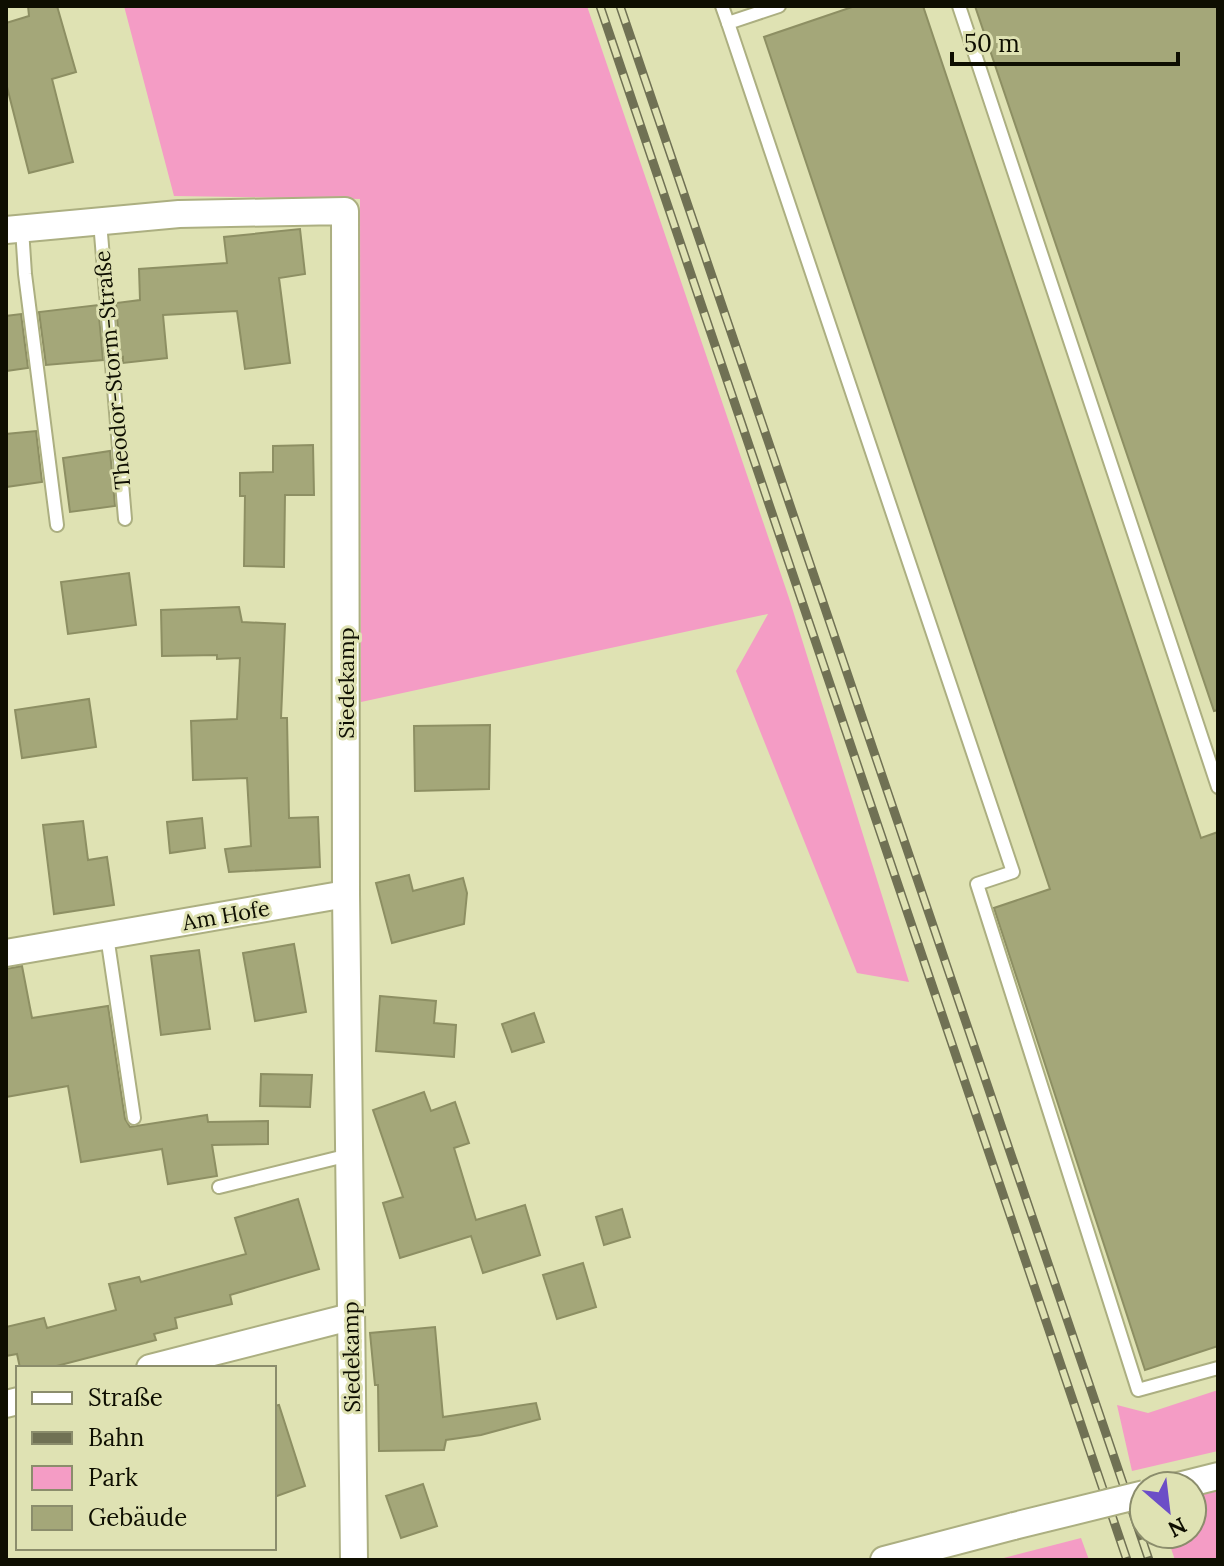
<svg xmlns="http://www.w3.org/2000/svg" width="1224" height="1566" font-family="Lora,serif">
<rect width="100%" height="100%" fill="#dfe2b3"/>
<g fill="#f49cc5">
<path d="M 124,6 L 587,6 L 789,598 L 909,982 L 857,973 L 736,671 L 768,614 L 361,702 L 360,199 L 174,196 Z"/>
<path d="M 1218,1390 L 1218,1451 L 1132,1471 L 1117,1405 L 1148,1413 Z"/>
<path d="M 1218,1488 L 1218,1560 L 1175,1560 L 1166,1534 L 1192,1534 L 1192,1495 Z"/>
<path d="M 1081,1538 L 1089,1560 L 996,1560 Z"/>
</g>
<g fill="#a4a779" stroke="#8d8f63" stroke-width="2">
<path d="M 28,6 L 57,6 L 76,72 L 52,79 L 73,162 L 29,173 L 6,83 L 6,23 L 29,16 Z"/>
<path d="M 855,6 L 923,6 L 1201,838 L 1218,832 L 1218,1346 L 1145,1370 L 994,908 L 1050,889 L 764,37 Z"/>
<path d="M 975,6 L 1218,6 L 1218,710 L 1214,711 Z"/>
<path d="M 300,229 L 305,274 L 279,278 L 290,363 L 245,369 L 237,311 L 163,315 L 167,358 L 123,363 L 123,357 L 120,358 L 116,303 L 140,300 L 139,269 L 227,263 L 224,237 Z"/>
<path d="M 98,305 L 103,360 L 46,365 L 39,312 Z"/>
<path d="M 21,314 L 28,368 L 6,371 L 6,316 Z"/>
<path d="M 36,431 L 42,482 L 6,487 L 6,434 Z"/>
<path d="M 313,445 L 314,495 L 285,495 L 284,567 L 244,566 L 245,496 L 240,496 L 240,473 L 273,472 L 273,446 Z"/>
<path d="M 110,451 L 115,506 L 70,512 L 63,458 Z"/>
<path d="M 129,573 L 136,625 L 68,634 L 61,582 Z"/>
<path d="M 239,607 L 242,622 L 285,624 L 281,718 L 287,718 L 289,818 L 318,817 L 320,867 L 229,872 L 225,849 L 251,846 L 247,778 L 193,780 L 191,721 L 237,719 L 240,658 L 217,659 L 217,655 L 162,656 L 161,610 Z"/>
<path d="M 89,699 L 96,747 L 22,758 L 15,710 Z"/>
<path d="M 490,725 L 489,789 L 415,791 L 414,726 Z"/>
<path d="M 202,818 L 205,848 L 170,853 L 167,822 Z"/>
<path d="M 83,821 L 88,860 L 107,857 L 114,905 L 54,914 L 43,825 Z"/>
<path d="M 409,875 L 413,891 L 463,878 L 467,893 L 464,924 L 392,943 L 376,883 Z"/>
<path d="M 294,944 L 306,1012 L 255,1021 L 243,953 Z"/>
<path d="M 199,950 L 210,1029 L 161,1035 L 151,956 Z"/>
<path d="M 22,966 L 32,1018 L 108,1006 L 125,1119 L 130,1127 L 207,1115 L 208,1122 L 268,1121 L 268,1144 L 212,1145 L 217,1176 L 168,1184 L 162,1149 L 81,1162 L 68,1086 L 6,1097 L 6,969 Z"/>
<path d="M 380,996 L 436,1001 L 434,1023 L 456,1025 L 454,1057 L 376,1051 Z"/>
<path d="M 534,1013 L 544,1042 L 512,1052 L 502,1024 Z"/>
<path d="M 261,1074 L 312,1075 L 310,1107 L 260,1106 Z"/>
<path d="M 424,1092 L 431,1111 L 455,1102 L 469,1143 L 454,1148 L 476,1220 L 525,1205 L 540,1255 L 483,1273 L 471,1236 L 400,1258 L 383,1203 L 403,1197 L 373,1110 Z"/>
<path d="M 298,1199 L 319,1269 L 230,1295 L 232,1304 L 175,1318 L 177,1328 L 154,1334 L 156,1340 L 49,1368 L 20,1368 L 17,1354 L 6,1356 L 6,1327 L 44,1318 L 47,1328 L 116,1310 L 109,1284 L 139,1277 L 141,1282 L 246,1254 L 235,1218 Z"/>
<path d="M 622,1209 L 630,1237 L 604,1245 L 596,1217 Z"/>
<path d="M 583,1263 L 596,1307 L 557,1319 L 543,1275 Z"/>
<path d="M 435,1327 L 443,1417 L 536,1403 L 540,1419 L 481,1435 L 446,1440 L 444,1450 L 379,1451 L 378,1385 L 375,1385 L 370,1333 Z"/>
<path d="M 279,1405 L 305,1486 L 274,1497 L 274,1406 Z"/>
<path d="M 423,1484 L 437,1526 L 401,1538 L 386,1496 Z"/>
</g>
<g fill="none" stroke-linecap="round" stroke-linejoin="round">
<g stroke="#acaf81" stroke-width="16">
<g id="service">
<path d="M 722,6 L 728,23"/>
<path d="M 779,6 L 728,23 L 1013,872 L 977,884 L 1138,1390 L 1218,1368"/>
<path d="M 959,6 L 1218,787"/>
<path d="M 100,222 L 125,519"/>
<path d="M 22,229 L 25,274 L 57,525"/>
<path d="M 107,936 L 134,1118"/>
<path d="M 219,1187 L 349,1155"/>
</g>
</g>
<g stroke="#acaf81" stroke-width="30">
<g id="minor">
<path d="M 6,230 L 179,214 L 345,211 L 346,894 L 354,1560"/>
<path d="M 6,953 L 346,894"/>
<path d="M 150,1368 L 350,1317"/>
<path d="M 6,1404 L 18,1401"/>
<path d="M 1178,1486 L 1218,1476"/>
<path d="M 884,1560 L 1014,1526"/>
</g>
</g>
<use href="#service" stroke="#fff" stroke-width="12"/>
<use href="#minor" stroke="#fff" stroke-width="26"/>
<g stroke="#707154" stroke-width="9">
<g id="rail">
<path d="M 600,6 L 1127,1560"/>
<path d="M 620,6 L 1149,1560"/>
</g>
</g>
<use href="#rail" stroke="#dfe2b3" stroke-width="6" stroke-dasharray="18" stroke-linecap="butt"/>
<g stroke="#acaf81" stroke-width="30" stroke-linecap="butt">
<path id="minor-bridge" d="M 1014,1526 L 1144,1494"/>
</g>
<use href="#minor-bridge" stroke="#fff" stroke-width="26"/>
</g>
<g text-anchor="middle" stroke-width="6" stroke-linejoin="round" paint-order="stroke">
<g font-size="22" fill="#0e0e01" stroke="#dfe2b3">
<text transform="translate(112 370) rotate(-95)" y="8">Theodor-Storm-Straße</text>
<text transform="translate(346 683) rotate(-90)" y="8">Siedekamp</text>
<text transform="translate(226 915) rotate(-10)" y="8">Am Hofe</text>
<text transform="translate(351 1357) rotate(-91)" y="8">Siedekamp</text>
</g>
</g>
<rect width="1224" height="1566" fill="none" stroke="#0e0e01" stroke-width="16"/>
<rect x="16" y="1366" width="260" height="184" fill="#dfe2b3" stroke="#8b8d6c" stroke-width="2"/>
<rect x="32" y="1392" width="40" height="12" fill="#ffffff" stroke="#8b8d6c" stroke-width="2"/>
<text x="88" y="1406" font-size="24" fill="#0e0e01">Straße</text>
<rect x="32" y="1432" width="40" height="12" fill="#707154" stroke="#8b8d6c" stroke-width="2"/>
<text x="88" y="1446" font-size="24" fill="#0e0e01">Bahn</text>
<rect x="32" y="1466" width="40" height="24" fill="#f49cc5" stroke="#8b8d6c" stroke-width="2"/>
<text x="88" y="1486" font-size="24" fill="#0e0e01">Park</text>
<rect x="32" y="1506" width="40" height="24" fill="#a4a779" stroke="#8b8d6c" stroke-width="2"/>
<text x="88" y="1526" font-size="24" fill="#0e0e01">Gebäude</text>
<g transform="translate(1168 1510) rotate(152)"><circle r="38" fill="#dfe2b3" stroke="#8b8d6c" stroke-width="2"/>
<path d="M0-6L14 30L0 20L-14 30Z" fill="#6c4ec7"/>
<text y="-12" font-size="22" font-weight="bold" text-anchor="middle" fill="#0e0e01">N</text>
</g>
<path d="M952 52v12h226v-12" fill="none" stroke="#0e0e01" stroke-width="4"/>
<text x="964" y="52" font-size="24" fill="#0e0e01" stroke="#dfe2b3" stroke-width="6" paint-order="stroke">50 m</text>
</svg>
